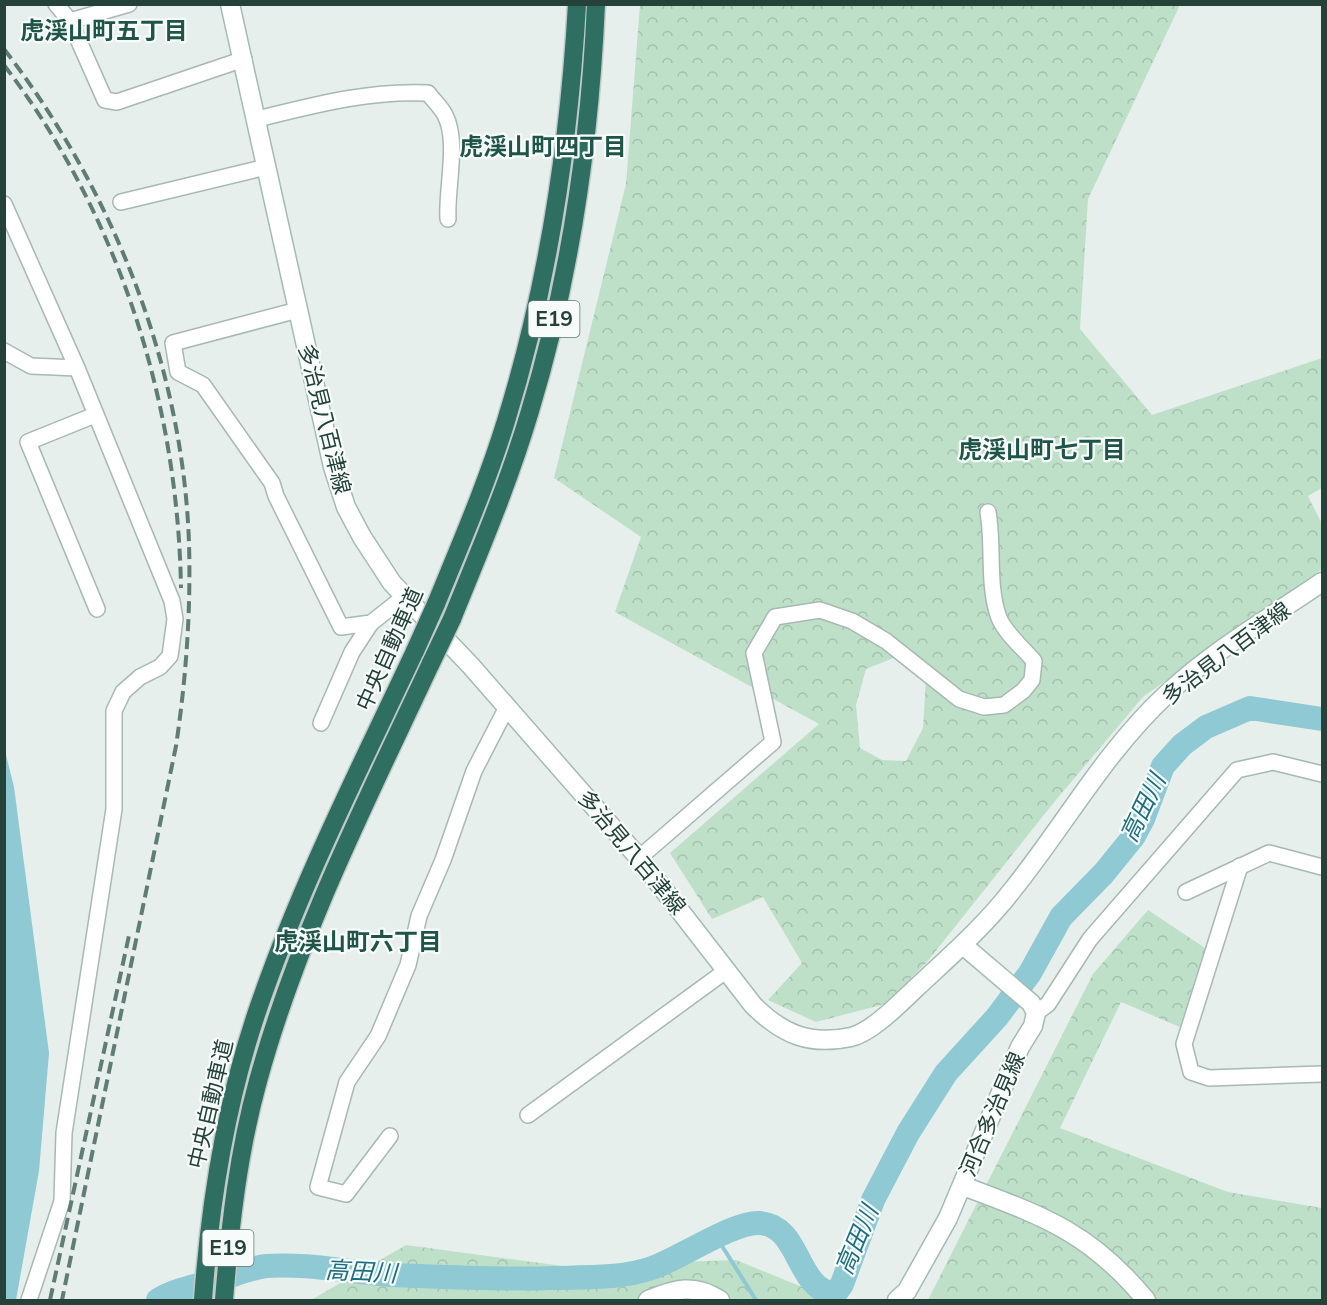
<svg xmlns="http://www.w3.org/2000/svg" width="1327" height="1305" font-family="Mulish,'Noto Sans JP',sans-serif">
<defs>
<pattern id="forest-crowns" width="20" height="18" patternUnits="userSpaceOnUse" patternTransform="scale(1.5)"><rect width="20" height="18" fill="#bfe0c8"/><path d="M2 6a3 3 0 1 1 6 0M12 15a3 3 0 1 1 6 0" fill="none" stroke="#a4c1ad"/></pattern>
</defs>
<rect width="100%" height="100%" fill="#e6efeb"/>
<g fill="url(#forest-crowns)" fill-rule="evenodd">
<path d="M 640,5 L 1180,5 L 1088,199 L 1080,329 L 1152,415 L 1322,358 L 1322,488 L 1308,496 L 1322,524 L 1322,569 L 1143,697 L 1055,801 L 927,962 L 885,1004 L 816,1022 L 768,1000 L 802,963 L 763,897 L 712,919 L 670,853 L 819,724 L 615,612 L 641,537 L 554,478 L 626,184 ZM 901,655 L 926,679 L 923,728 L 906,761 L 882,760 L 860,748 L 856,705 L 866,669 Z"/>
<path d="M 1148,910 L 1205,948 L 1180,1027 L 1121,1002 L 1060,1128 L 1228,1192 L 1322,1208 L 1322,1300 L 928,1300 L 1093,974 Z"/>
<path d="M 406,1245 L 563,1266 L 736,1260 L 834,1300 L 311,1300 Z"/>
</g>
<path fill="#8ec9d4" d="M 5,751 L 14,787 L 49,1053 L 39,1171 L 16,1300 L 4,1300 Z"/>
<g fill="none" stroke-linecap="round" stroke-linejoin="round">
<path stroke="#8ec9d4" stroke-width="4" d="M 717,1238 L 756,1300"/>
<path stroke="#8ec9d4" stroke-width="24" d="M 158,1300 C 175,1290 195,1286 214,1281 C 230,1277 249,1268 266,1266 C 309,1263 351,1273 393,1275 C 446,1277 500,1280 552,1278 C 585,1277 620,1279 652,1268 C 679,1259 734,1221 760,1223 C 801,1226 796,1290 835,1294 L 842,1284 L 873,1200 L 908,1133 L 946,1073 L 997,1017 L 1030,973 L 1061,917 L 1104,873 L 1134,836 L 1143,819 L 1163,766 L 1182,745 L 1206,727 L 1250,708 L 1322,719"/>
<g stroke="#a8b8b2" stroke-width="18">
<g id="street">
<path d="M 56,4 L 70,21 L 105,100 L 117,102 L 244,59"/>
<path d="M 70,21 L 129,4"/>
<path d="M 257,119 C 314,105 369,90 428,93 C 433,100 441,107 445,115 C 459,141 446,189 448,219"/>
<path d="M 121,202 L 266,167"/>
<path d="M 4,204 L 77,368 L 172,601 L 175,619 L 170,656 L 160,667 L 140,677 L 123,692 L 114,711 L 114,809 L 64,1133 L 62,1201 L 29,1300"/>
<path d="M 298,310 L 173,343 L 178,372 L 203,385 L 272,483 L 276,496 L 341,627 L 371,623 L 404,597"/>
<path d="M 4,351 L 31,366 L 77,368"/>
<path d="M 95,415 L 28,442 L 97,609"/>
<path d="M 321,723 L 352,652 L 371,623"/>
<path d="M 639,858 L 773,742 L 754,653 L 775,617 L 820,610 L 852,621 L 886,641 L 959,699 L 984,707 L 1004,705 L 1023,691 L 1032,680 L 1034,661 C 1023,648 1006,634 999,618 C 987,585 994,546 988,512"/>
<path d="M 1240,866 L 1184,1044 L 1191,1072 L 1209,1078 L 1322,1074"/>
<path d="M 1186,892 L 1269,853 L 1322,867"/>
<path d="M 1036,1013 L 1048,1004 L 1090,939 L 1237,770 L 1273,762 L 1322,774"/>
<path d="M 528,1115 L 727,970"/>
<path d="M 390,1136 L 346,1194 L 318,1187 L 347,1082 L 378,1036 L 408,965 L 419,916 L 443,860 L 474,771 L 507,707"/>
</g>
</g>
<g stroke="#a4bbb3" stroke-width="21">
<g id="secondary">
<path d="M 230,4 L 333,467 L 346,507 L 362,537 L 392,583 L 471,666 L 639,858 L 753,1005 C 782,1034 809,1046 851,1037 C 872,1032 900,1003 916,988 C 950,956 985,926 1014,888 C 1066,823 1106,750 1168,693 C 1214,650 1271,617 1322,582"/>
<path d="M 963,1186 C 1043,1216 1090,1232 1146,1300"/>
<path d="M 648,1300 C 675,1289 694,1283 720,1300"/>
<path d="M 897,1300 L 907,1291 L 948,1218 L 1020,1047 L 1033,1026 L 1036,1013 L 1031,1003 L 964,946"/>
</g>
</g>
<g stroke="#c2cac8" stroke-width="21">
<g id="highway">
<path d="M 436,604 C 461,543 487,483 506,421 C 548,285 569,146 577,4"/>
<path d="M 452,619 C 480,550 509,482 530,411 C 570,279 590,141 596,4"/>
<path d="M 203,1300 C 210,1201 226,1101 259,1006 C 301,884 360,768 415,651"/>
<path d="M 224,1300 C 230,1227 238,1153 258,1081 C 298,935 367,800 431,663"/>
</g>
</g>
<use href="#street" stroke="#fff" stroke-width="15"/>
<use href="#secondary" stroke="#fff" stroke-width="18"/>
<use href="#highway" stroke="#2f6f62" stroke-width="18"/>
<g stroke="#5f7d75" stroke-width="4" stroke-dasharray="12 6" stroke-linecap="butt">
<path d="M 4,49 C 112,189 183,366 189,543 C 191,611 186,679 176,746 L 62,1300"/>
<path d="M 4,65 C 118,214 178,401 181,588"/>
<path d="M 50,1300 L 130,931"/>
</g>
<g stroke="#c2cac8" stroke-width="21" stroke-linecap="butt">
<g id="highway-bridge">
<path d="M 415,651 L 436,604"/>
<path d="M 431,663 L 452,619"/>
</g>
</g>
<use href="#highway-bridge" stroke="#2f6f62" stroke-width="18"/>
</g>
<g text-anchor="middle" stroke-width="4.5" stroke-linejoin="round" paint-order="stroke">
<g fill="#f7fbf9" stroke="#637a73" stroke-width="1.5">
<rect x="528.5" y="301" width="51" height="36" rx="4.5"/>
<rect x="202.5" y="1230" width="51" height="36" rx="4.5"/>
</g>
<g font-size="21" font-weight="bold" fill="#24423a">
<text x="554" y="326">E19</text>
<text x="228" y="1255">E19</text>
</g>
<g font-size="22" fill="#24423a" stroke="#f7fbf9">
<text transform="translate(325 419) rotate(76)" y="8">多治見八百津線</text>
<text transform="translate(389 649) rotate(-66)" y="8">中央自動車道</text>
<text transform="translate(1226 653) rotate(-37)" y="8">多治見八百津線</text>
<text transform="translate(632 852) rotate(50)" y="8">多治見八百津線</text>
<text transform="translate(210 1104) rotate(-77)" y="8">中央自動車道</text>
<text transform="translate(992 1114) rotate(-67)" y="8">河合多治見線</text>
</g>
<g font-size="24" font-weight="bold" fill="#1f5548" stroke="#f7fbf9">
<text x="104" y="39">虎渓山町五丁目</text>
<text x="543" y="155">虎渓山町四丁目</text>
<text x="1042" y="458">虎渓山町七丁目</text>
<text x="358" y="950">虎渓山町六丁目</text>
</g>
<g font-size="24" font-style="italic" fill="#1c6f80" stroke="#f7fbf9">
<text transform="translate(1143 808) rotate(-64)" y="8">高田川</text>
<text transform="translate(857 1240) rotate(-67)" y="8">高田川</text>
<text transform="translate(361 1272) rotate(3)" y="8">高田川</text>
</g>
</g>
<rect width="1327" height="1305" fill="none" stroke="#24423a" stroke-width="12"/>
</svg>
